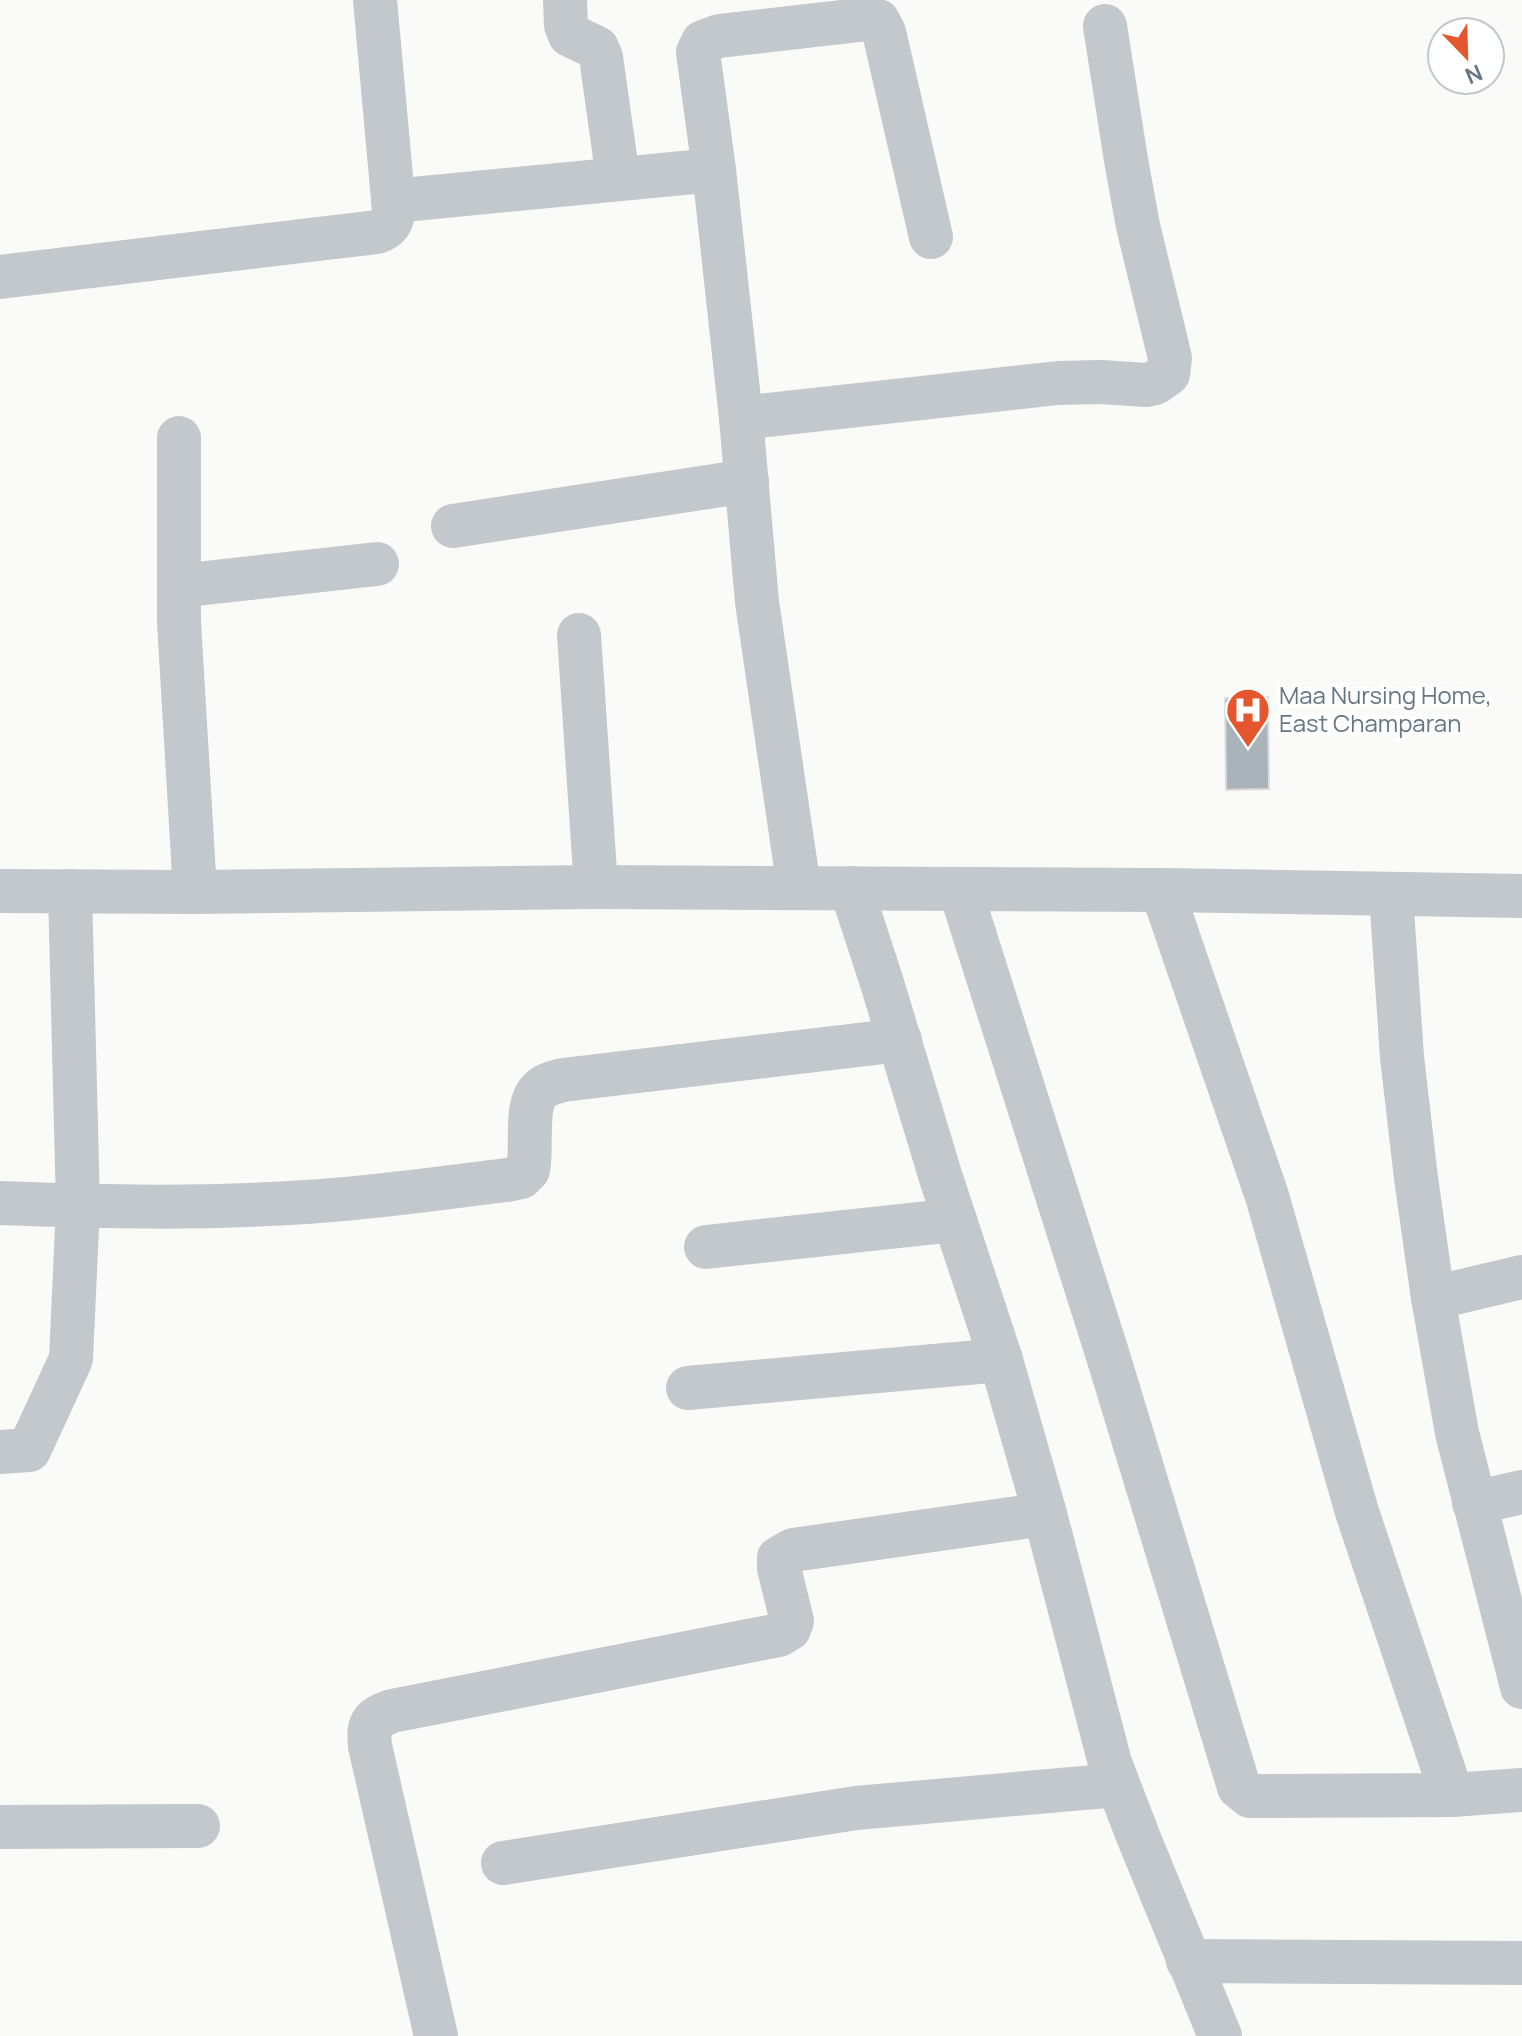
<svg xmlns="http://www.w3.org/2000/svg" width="1522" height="2036" font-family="Manrope,sans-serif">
<rect width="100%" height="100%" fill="#fafaf8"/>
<path fill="#aab3b9" stroke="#dcdcda" stroke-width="2" d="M 1268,697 L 1269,789 L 1226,790 L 1225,698 Z"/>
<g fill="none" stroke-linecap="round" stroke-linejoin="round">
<g stroke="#c3c8cc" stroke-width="44">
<path d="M 565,0 L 566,25 L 570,35 L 597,48 L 601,57 L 618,178"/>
<path d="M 393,201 L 714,170"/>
<path d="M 0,277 L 377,232 C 389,228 392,222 394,210 L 375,0"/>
<path d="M 741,418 L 1058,383 L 1101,382 L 1146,385 L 1155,383 L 1168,374 L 1170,358 L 1138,226 L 1126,160 L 1105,26"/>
<path d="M 179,438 L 179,622 L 195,892"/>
<path d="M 453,526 L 747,481"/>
<path d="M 179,586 L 377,564"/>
<path d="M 579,635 L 596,887"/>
<path d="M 799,888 L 757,602 L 741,418 L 714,170 L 698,52 L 703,42 L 719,36 L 868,19 L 878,21 L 884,32 L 931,237"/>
<path d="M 851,888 L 882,983 L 941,1178 L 1001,1360 L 1045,1514 L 1110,1763 L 1138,1836 L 1220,2036"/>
<path d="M 960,889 L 1108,1356 L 1239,1787 L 1250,1796 L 1260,1796 L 1452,1795 L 1522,1790"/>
<path d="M 1162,890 L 1267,1196 L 1357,1512 L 1452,1795"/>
<path d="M 0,891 L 195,892 L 596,887 L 1162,890 L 1522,896"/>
<path d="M 1391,894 L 1402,1057 L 1416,1178 L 1433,1298 L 1457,1433 L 1522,1687"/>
<path d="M 0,1203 C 102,1207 204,1209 306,1202 C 373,1198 440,1188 507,1180 L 521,1177 L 528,1170 C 533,1149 524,1105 540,1090 C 546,1084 555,1082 563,1080 L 900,1040"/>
<path d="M 706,1247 L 955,1220"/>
<path d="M 1433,1298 L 1522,1277"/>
<path d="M 688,1388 L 1001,1360"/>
<path d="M 0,1452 L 29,1450 L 71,1359 L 78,1206 L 70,891"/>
<path d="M 1474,1503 L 1522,1492"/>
<path d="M 0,1827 L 198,1826"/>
<path d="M 503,1863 L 856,1808 L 1118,1785"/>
<path d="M 1188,1961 L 1522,1963"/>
<path d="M 436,2036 L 370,1746 C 368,1724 370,1719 392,1711 L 779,1635 L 789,1629 L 792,1621 L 779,1568 L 779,1558 L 793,1550 L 1045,1514"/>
</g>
</g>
<defs>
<g id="hospital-pin" transform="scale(2.3)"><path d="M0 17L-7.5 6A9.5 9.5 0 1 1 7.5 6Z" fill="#e4572e" stroke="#fff"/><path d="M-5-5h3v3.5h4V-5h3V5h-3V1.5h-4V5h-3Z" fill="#fff"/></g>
</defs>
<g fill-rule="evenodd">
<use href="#hospital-pin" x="1248" y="710"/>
</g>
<g text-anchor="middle" stroke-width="8" stroke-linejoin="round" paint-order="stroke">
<g font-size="24" fill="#657683" stroke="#fff" text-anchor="start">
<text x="1279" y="704">Maa Nursing Home,<tspan x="1279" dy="28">East Champaran</tspan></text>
</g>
</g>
<g transform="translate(1466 56) rotate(157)"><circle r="38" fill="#ffffff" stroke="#c1c8cd" stroke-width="2"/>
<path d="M0-6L14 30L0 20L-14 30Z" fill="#e4572e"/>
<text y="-12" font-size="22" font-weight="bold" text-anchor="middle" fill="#657683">N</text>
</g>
</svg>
